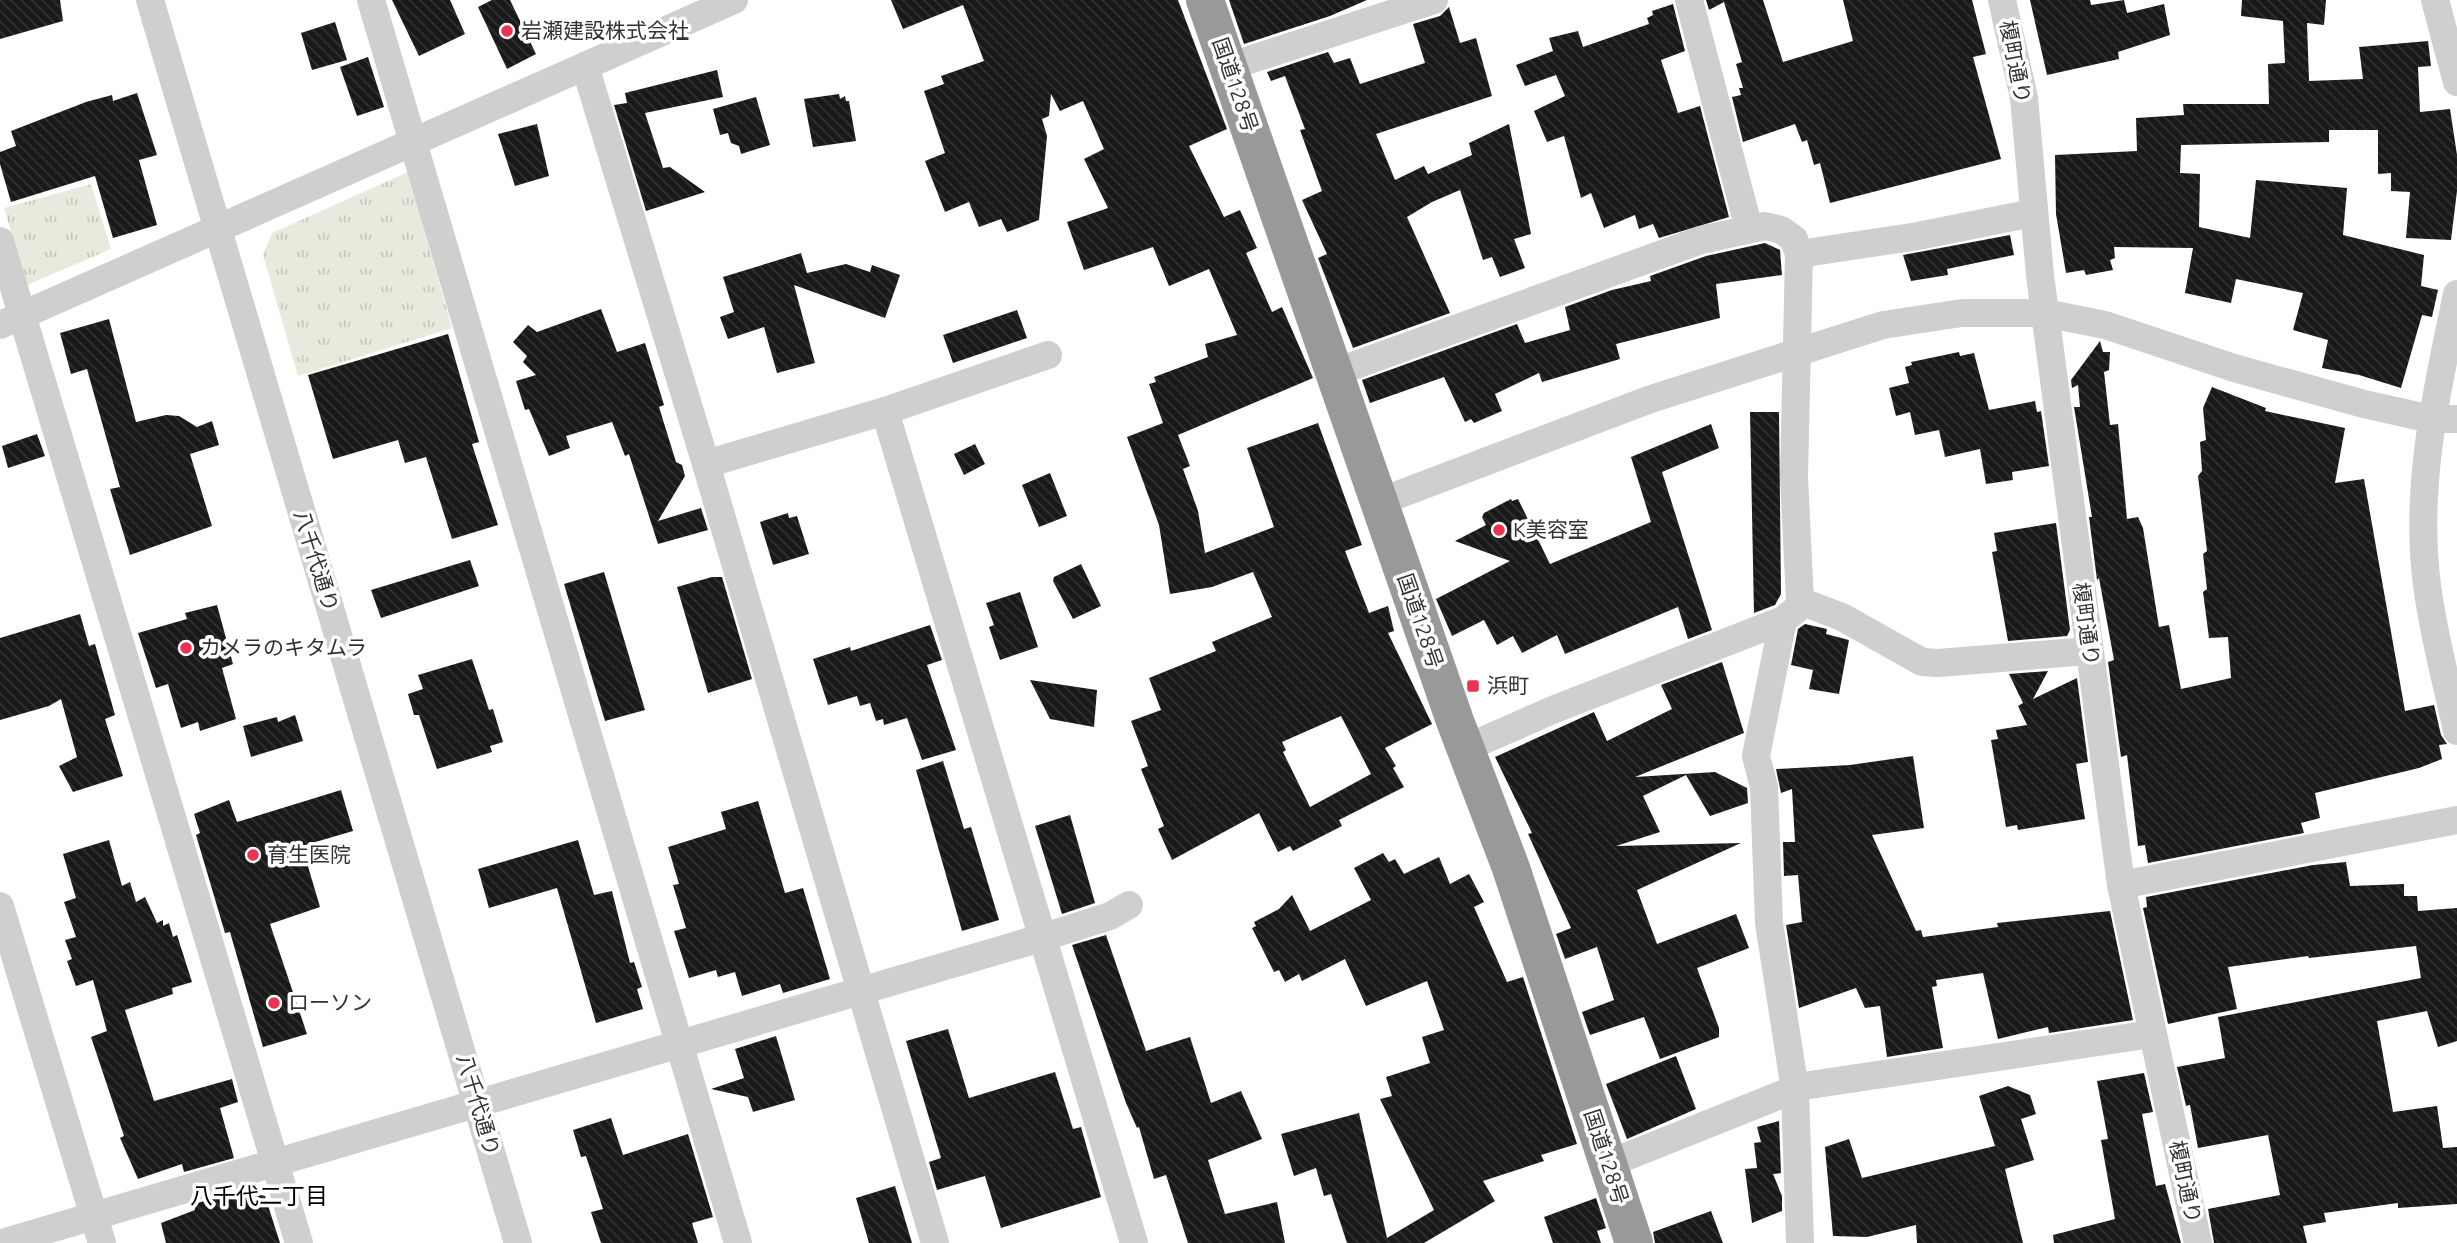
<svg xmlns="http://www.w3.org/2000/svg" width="2457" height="1243" font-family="Ubuntu,'Noto Sans JP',sans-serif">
<defs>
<pattern id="grass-tufts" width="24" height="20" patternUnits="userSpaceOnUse" patternTransform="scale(1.75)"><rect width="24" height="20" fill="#e6ebdd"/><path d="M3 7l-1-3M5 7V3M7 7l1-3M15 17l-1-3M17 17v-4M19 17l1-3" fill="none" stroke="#c6cabe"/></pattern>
<pattern id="building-back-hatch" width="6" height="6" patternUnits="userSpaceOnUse" patternTransform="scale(1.75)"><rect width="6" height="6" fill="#191919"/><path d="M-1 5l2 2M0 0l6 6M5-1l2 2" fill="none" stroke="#323232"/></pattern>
</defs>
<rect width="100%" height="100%" fill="#fff"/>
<g fill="url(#grass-tufts)">
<path d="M 408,172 L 452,328 L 298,376 L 263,255 L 272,233 Z"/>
<path d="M 91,184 L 111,249 L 27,285 L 4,208 Z"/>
</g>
<g fill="url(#building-back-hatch)" fill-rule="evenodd">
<path d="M 0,0 L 60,0 L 63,21 L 0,39 Z"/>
<path d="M 392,0 L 450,0 L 465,34 L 419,56 Z"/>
<path d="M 492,0 L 510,0 L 536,54 L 507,69 L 478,7 Z"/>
<path d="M 891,0 L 1178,0 L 1227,129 L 1189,146 L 1224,217 L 1240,210 L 1257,248 L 1246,253 L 1272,312 L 1282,307 L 1313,378 L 1178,435 L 1190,466 L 1183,469 L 1198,511 L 1205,553 L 1274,527 L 1247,448 L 1318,423 L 1362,545 L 1345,551 L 1369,613 L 1388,606 L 1394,631 L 1388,633 L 1432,724 L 1385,748 L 1396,766 L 1393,768 L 1404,787 L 1339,820 L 1342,826 L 1293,851 L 1290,846 L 1278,852 L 1259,813 L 1172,860 L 1158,829 L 1164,826 L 1141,769 L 1148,766 L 1131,721 L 1161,710 L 1149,678 L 1216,651 L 1212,642 L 1272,617 L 1253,572 L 1212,587 L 1170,594 L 1159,525 L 1127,437 L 1163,423 L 1149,384 L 1156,382 L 1154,377 L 1208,357 L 1205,344 L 1237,335 L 1209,269 L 1169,286 L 1153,247 L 1084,270 L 1067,222 L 1108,208 L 1084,159 L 1104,149 L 1083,101 L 1060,111 L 1051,94 L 1049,116 L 1042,119 L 1047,136 L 1039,220 L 1007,232 L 1001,219 L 979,227 L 969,202 L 945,212 L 925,161 L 945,153 L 924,91 L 944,84 L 941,76 L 984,61 L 963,5 L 903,29 ZM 1341,716 L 1371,774 L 1310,807 L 1283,752 L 1286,750 L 1282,742 Z"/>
<path d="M 1229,0 L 1367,0 L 1330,16 L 1244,44 Z"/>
<path d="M 1706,0 L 1763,0 L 1783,62 L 1853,41 L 1843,0 L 1972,0 L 1986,54 L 1973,57 L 2001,159 L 1830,203 L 1820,163 L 1814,165 L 1807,140 L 1802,142 L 1795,124 L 1743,142 L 1732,97 L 1741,95 L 1739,88 L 1743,88 L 1736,64 L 1742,62 L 1724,2 L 1709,10 Z"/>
<path d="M 2030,0 L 2090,0 L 2091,5 L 2124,0 L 2127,13 L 2164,4 L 2170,35 L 2118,52 L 2119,59 L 2047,75 Z"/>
<path d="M 2242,0 L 2326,0 L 2324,25 L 2307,23 L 2309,81 L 2363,79 L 2359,47 L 2428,41 L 2431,66 L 2418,67 L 2420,112 L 2450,109 L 2457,155 L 2457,191 L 2451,240 L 2406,238 L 2410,192 L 2391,191 L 2391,173 L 2378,174 L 2378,130 L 2329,130 L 2329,142 L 2181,145 L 2180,173 L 2200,174 L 2199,227 L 2250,238 L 2256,180 L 2347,188 L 2343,235 L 2424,255 L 2421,286 L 2438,290 L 2432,317 L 2422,315 L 2401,388 L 2359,375 L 2322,368 L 2328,340 L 2293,330 L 2303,293 L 2236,279 L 2231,303 L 2185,293 L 2193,248 L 2114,247 L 2115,258 L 2110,260 L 2113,270 L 2086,275 L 2084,270 L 2066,273 L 2056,214 L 2055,155 L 2137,151 L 2136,118 L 2184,115 L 2183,104 L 2269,104 L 2268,64 L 2285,63 L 2283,21 L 2241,16 Z"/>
<path d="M 1673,4 L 1685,51 L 1661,60 L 1678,113 L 1700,106 L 1729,217 L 1659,238 L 1653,224 L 1639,229 L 1635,215 L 1604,228 L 1591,193 L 1581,198 L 1564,136 L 1547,142 L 1534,111 L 1565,96 L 1556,75 L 1525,86 L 1516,65 L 1553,51 L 1549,38 L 1578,31 L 1583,47 L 1649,24 L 1647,18 L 1653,15 L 1652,11 Z"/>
<path d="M 1449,7 L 1460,43 L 1476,38 L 1492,96 L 1376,134 L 1395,180 L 1424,166 L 1428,174 L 1472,155 L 1469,143 L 1509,124 L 1531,234 L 1514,239 L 1525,268 L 1500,277 L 1492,257 L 1483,260 L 1460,190 L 1432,202 L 1407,217 L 1450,313 L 1353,348 L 1318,258 L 1327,254 L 1302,200 L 1322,191 L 1300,130 L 1305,129 L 1285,76 L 1271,81 L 1267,72 L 1328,52 L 1334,63 L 1350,58 L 1360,84 L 1425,63 L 1413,24 L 1440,16 Z"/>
<path d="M 335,22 L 347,60 L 312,70 L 301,33 Z"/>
<path d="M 368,57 L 384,107 L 357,116 L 340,67 Z"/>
<path d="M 717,70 L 723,97 L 645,113 L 663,168 L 670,167 L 705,192 L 646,211 L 614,105 L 627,103 L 625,93 Z"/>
<path d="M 137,93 L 157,155 L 139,160 L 157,225 L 113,238 L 95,176 L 11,202 L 0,164 L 0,152 L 16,146 L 11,131 L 86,102 L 112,95 L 113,101 Z"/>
<path d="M 839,94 L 840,99 L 845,96 L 846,101 L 849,101 L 856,141 L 813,147 L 804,99 Z"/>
<path d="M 756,97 L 770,145 L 741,154 L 739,146 L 731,143 L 728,133 L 720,135 L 713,109 Z"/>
<path d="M 537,124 L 549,176 L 515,186 L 498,134 Z"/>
<path d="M 2010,235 L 2014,255 L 1947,269 L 1948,275 L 1911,281 L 1903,255 Z"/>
<path d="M 1765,243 L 1780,250 L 1782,275 L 1716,284 L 1720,318 L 1616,344 L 1620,359 L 1542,382 L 1539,373 L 1495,394 L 1502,411 L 1474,423 L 1471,419 L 1465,422 L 1444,377 L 1370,403 L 1362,380 L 1517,324 L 1525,343 L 1570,330 L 1565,307 L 1612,290 L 1651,281 L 1650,276 L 1706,256 Z"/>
<path d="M 801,253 L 807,273 L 846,264 L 870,272 L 872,265 L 900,275 L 885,318 L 794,285 L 815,363 L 777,373 L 764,327 L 728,339 L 720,317 L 734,312 L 723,277 Z"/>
<path d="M 601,309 L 617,352 L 645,343 L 664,405 L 659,407 L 676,462 L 682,465 L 685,476 L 658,521 L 701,508 L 708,530 L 658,544 L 629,454 L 625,456 L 612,422 L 566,436 L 570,448 L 549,456 L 529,409 L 525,410 L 516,381 L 536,375 L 523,362 L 527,356 L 513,342 L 528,325 L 537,332 Z"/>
<path d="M 1017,310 L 1027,338 L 953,363 L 943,335 Z"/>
<path d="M 109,319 L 136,422 L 166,415 L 179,416 L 197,427 L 212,421 L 219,445 L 190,454 L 212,526 L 130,555 L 110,489 L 120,487 L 87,369 L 71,374 L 60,333 Z"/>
<path d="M 448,334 L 479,442 L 472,444 L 498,525 L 452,539 L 426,457 L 405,463 L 398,440 L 333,459 L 308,375 Z"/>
<path d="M 2100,341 L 2103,352 L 2110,352 L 2109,370 L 2104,372 L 2110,425 L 2118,424 L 2127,519 L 2138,517 L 2143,528 L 2159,627 L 2169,625 L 2181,689 L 2231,678 L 2228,637 L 2209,638 L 2203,592 L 2207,589 L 2203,554 L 2207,551 L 2198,476 L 2202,471 L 2200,442 L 2206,440 L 2203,408 L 2212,387 L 2266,408 L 2265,411 L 2345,428 L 2335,483 L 2364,479 L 2405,711 L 2434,705 L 2441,735 L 2447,744 L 2439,745 L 2442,759 L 2419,768 L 2315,793 L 2320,818 L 2301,823 L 2304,833 L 2148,863 L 2145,845 L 2138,846 L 2127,755 L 2121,757 L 2108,662 L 2114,660 L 2099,578 L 2097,580 L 2089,517 L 2092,517 L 2074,407 L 2080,407 L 2078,385 L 2072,388 L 2071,380 Z"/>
<path d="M 1959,352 L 1960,356 L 1974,353 L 1989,410 L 2035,401 L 2037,412 L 2041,411 L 2049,466 L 2012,472 L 2013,480 L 1986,484 L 1980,449 L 1945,457 L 1939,430 L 1915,435 L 1910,412 L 1896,416 L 1889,388 L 1909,383 L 1905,367 L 1912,365 L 1911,362 Z"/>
<path d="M 1750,412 L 1779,412 L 1781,594 L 1775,605 L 1754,613 Z"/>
<path d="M 1711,424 L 1719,448 L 1662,472 L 1712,630 L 1688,639 L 1678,607 L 1565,654 L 1557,635 L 1522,653 L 1513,636 L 1497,645 L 1484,620 L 1452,636 L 1436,599 L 1510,561 L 1455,541 L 1486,525 L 1482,517 L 1484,513 L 1511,499 L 1512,501 L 1518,499 L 1550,564 L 1651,522 L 1631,457 Z"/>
<path d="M 37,434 L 45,456 L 8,468 L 2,446 Z"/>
<path d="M 975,444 L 985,464 L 964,475 L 954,454 Z"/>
<path d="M 1050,473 L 1067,516 L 1039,527 L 1022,485 Z"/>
<path d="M 788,513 L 789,518 L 797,516 L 809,554 L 773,565 L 760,522 Z"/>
<path d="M 2056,523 L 2070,630 L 2067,636 L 2008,641 L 1992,552 L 1997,551 L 1994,533 Z"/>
<path d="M 470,560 L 479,586 L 381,618 L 371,590 Z"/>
<path d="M 1081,564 L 1101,606 L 1073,619 L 1053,581 L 1054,577 Z"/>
<path d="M 604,572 L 645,710 L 605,721 L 564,584 Z"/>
<path d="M 712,577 L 722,577 L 752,679 L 708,693 L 677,587 Z"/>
<path d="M 1020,592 L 1038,647 L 1000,660 L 989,627 L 994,625 L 986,603 Z"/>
<path d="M 217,605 L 233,664 L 222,668 L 236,719 L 200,731 L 198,722 L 181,728 L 168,684 L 156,688 L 138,633 L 187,619 L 185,613 Z"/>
<path d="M 80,614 L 89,646 L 95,644 L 115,715 L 105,719 L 123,776 L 73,792 L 59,766 L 77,757 L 61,699 L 49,706 L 0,720 L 0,638 Z"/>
<path d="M 1805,624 L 1827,629 L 1826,634 L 1849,640 L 1839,694 L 1809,689 L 1813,670 L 1791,665 L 1798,629 Z"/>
<path d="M 930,625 L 942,660 L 927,665 L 956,750 L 922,760 L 907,718 L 884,725 L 883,719 L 876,721 L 870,703 L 860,706 L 857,696 L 828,705 L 813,659 L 850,647 L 851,651 Z"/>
<path d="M 472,659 L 489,710 L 493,709 L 503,742 L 490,746 L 492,752 L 437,769 L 419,715 L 414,715 L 408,694 L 423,689 L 418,675 Z"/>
<path d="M 1722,662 L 1744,733 L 1635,777 L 1715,772 L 1747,788 L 1748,803 L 1710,816 L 1686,775 L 1643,796 L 1660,832 L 1616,846 L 1741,843 L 1637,890 L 1657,944 L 1736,914 L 1749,948 L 1697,968 L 1719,1028 L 1719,1037 L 1660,1059 L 1644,1017 L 1590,1035 L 1582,1012 L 1614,1000 L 1597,947 L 1565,959 L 1556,934 L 1571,928 L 1528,834 L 1532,833 L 1495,757 L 1594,712 L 1607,741 L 1672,709 L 1661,685 Z"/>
<path d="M 2048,671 L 2033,699 L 2077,678 L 2088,762 L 2076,764 L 2085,819 L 2018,830 L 2017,825 L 2006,827 L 1991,740 L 1998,739 L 1996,730 L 2027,725 L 2018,706 L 2023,703 L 2009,674 Z"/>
<path d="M 1030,680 L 1097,690 L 1094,727 L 1050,719 Z"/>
<path d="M 295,715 L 303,741 L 251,757 L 243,726 L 277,717 L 278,722 Z"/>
<path d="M 1913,756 L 1924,828 L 1872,835 L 1916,931 L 1921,930 L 1923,937 L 1998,927 L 1997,923 L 2110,911 L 2133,1020 L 2049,1033 L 2048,1027 L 1998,1039 L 1983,973 L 1936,980 L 1937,986 L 1932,987 L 1943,1048 L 1887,1057 L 1880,1006 L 1865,1008 L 1856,988 L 1799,1008 L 1786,925 L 1802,922 L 1798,875 L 1784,876 L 1783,842 L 1795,842 L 1792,789 L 1781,793 L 1776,769 L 1850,765 Z"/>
<path d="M 943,761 L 964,829 L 971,827 L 999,920 L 962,931 L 916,770 Z"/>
<path d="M 341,790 L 353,831 L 302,846 L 320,907 L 270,924 L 307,1034 L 263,1047 L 230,932 L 225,933 L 196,835 L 200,833 L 194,814 L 229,800 L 237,822 Z"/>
<path d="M 758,801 L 785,893 L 803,888 L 830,979 L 783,993 L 780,984 L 742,996 L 735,972 L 718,977 L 716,970 L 689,978 L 674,931 L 686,928 L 673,885 L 679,884 L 668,847 L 726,829 L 721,812 Z"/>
<path d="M 1070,815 L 1095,903 L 1062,914 L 1035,826 Z"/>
<path d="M 109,840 L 122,886 L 130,882 L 136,902 L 145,897 L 157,923 L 163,920 L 163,926 L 169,923 L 173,937 L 177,935 L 192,982 L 172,988 L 173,994 L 125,1010 L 154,1101 L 232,1079 L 238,1102 L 220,1108 L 234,1158 L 184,1172 L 182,1164 L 138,1179 L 120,1138 L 124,1136 L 91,1037 L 107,1031 L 93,980 L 76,986 L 67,961 L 72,959 L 65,940 L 76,937 L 64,902 L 76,898 L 63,854 Z"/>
<path d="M 578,840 L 594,895 L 612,891 L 630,963 L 634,962 L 642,987 L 637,989 L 643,1009 L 596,1023 L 557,888 L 489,908 L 478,869 Z"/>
<path d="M 1383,853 L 1389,862 L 1395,859 L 1404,874 L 1439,857 L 1450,884 L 1469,874 L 1484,902 L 1474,907 L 1507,982 L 1523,977 L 1577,1144 L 1541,1155 L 1544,1161 L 1483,1181 L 1495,1201 L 1424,1243 L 1347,1243 L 1331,1194 L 1324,1196 L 1316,1168 L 1294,1176 L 1281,1134 L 1359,1113 L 1387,1238 L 1434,1210 L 1380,1099 L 1392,1096 L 1386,1077 L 1430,1063 L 1422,1037 L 1444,1030 L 1427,981 L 1366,1006 L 1345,959 L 1302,981 L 1299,974 L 1285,982 L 1279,970 L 1274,972 L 1252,928 L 1256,926 L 1254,922 L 1279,909 L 1292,895 L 1310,931 L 1371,900 L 1354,868 Z"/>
<path d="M 2346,862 L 2350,886 L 2404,884 L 2404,896 L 2417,896 L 2418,911 L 2457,908 L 2457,1041 L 2438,1047 L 2427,1011 L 2377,1021 L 2393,1112 L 2437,1106 L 2443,1148 L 2457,1147 L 2457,1204 L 2398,1208 L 2398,1203 L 2324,1213 L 2326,1222 L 2303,1226 L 2307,1243 L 2214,1243 L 2208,1209 L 2280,1195 L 2268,1135 L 2198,1148 L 2190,1105 L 2186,1106 L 2177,1067 L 2225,1058 L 2218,1017 L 2421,978 L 2416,946 L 2309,958 L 2308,956 L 2228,967 L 2237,1009 L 2168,1024 L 2143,908 L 2147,907 L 2146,897 L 2313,865 Z"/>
<path d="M 1106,935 L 1146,1051 L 1190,1037 L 1211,1103 L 1241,1091 L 1262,1139 L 1208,1160 L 1225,1214 L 1277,1202 L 1285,1243 L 1188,1243 L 1166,1175 L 1154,1179 L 1139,1127 L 1137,1128 L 1126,1103 L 1072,945 Z"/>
<path d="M 948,1029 L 969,1098 L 1055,1072 L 1073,1129 L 1081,1127 L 1101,1197 L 1001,1228 L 985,1176 L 937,1190 L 929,1162 L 941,1158 L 906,1041 Z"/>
<path d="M 776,1036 L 795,1100 L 753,1112 L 748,1097 L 711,1089 L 744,1078 L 735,1049 Z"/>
<path d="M 1676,1056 L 1696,1109 L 1627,1139 L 1606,1084 Z"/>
<path d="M 2144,1073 L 2153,1112 L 2142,1114 L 2156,1186 L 2165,1184 L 2181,1243 L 2054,1243 L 2053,1235 L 2115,1219 L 2101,1140 L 2108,1139 L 2097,1081 Z"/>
<path d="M 2008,1086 L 2030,1095 L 2036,1114 L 2021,1119 L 2034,1160 L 2005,1169 L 2023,1243 L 1917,1243 L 1916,1225 L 1867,1237 L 1833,1236 L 1825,1147 L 1849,1139 L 1862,1178 L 1995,1146 L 1979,1096 Z"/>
<path d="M 611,1118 L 623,1155 L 688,1134 L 713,1217 L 692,1223 L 698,1243 L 601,1243 L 591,1212 L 603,1209 L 586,1156 L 581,1157 L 573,1130 Z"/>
<path d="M 1779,1121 L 1781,1173 L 1773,1174 L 1782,1196 L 1782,1211 L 1752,1223 L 1745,1169 L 1757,1168 L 1754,1143 L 1761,1142 L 1757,1127 Z"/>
<path d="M 895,1186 L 912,1243 L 869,1243 L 856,1198 Z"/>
<path d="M 242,1190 L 265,1196 L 280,1243 L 166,1243 L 161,1223 L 195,1210 L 194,1204 Z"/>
<path d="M 1596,1198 L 1606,1228 L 1597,1231 L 1601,1243 L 1553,1243 L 1544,1217 Z"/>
<path d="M 1711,1211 L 1723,1243 L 1655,1243 L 1653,1232 Z"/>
</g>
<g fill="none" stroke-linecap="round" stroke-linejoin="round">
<g stroke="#cfcfcf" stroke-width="28">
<path d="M 150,0 L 518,1243"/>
<path d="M 371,0 L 738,1243"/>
<path d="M 1689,0 L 1749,229"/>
<path d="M 2002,0 L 2024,98 L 2040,275 L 2121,885 L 2198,1243"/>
<path d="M 2435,0 L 2457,82"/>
<path d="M 585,66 L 706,464 L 935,1243"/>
<path d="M 1231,71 L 1243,62 L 1434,0"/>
<path d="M 0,241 L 299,1243"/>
<path d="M 1799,254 L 1918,236 L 2033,213"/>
<path d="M 2457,294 C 2437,390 2414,486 2427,585 C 2433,634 2447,683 2457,731"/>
<path d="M 0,325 L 734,0"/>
<path d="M 1336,372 L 1701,240 L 1765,226 L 1781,230 L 1794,239 L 1799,254 L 1794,477 L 1800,601 L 1797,609 L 1783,620 L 1756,756 L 1764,787 L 1769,923 L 1795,1090 L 1800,1243"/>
<path d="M 885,411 L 1134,1243"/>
<path d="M 706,464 L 885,411 L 1048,355"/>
<path d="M 1379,502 L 1651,399 L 1883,325 L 1962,313 L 2045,313 L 2105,325 L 2234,368 L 2364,404 L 2431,419 L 2457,419"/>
<path d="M 1800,601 L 1842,617 L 1922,662 L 1938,663 L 2089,651"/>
<path d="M 1466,748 L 1555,709 L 1783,620"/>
<path d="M 2121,885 L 2457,820"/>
<path d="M 0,906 L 102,1243"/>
<path d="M 1610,1169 L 1623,1158 L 1803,1086 L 2152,1034"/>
<path d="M 2,1243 L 1041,938 L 1110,916 L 1129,905"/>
</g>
<path stroke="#999" stroke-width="38" d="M 1205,0 L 1455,721 L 1511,868 L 1634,1243"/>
</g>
<g fill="#e83452" stroke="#fff" stroke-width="2.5">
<circle cx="507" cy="31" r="7"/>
<circle cx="1499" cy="530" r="7"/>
<circle cx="186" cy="648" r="7"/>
<rect x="1466" y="679" width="14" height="14" rx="3.5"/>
<circle cx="253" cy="855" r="7"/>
<circle cx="274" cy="1003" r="7"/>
</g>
<g text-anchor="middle" stroke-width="7" stroke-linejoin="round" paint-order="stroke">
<g font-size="21" fill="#323232" stroke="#fff" text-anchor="start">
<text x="521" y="38">岩瀬建設株式会社</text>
<text x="1513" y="537">K美容室</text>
<text x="200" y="655">カメラのキタムラ</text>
<text x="1487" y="693">浜町</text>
<text x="267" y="862">育生医院</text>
<text x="288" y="1010">ローソン</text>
</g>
<g font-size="21" fill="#323232" stroke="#fff">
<text transform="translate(2015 62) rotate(79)" y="7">榎町通り</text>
<text transform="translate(1235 85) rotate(71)" y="7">国道128号</text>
<text transform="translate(316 561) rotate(73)" y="7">八千代通り</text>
<text transform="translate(1420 621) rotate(71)" y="7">国道128号</text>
<text transform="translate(2086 624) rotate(82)" y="7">榎町通り</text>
<text transform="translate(478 1105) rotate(74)" y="7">八千代通り</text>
<text transform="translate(1606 1157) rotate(72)" y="7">国道128号</text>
<text transform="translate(2185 1182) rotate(78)" y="7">榎町通り</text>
</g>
<g font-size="23" fill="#000" stroke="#fff">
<text x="259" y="1204">八千代二丁目</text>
</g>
</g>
</svg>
